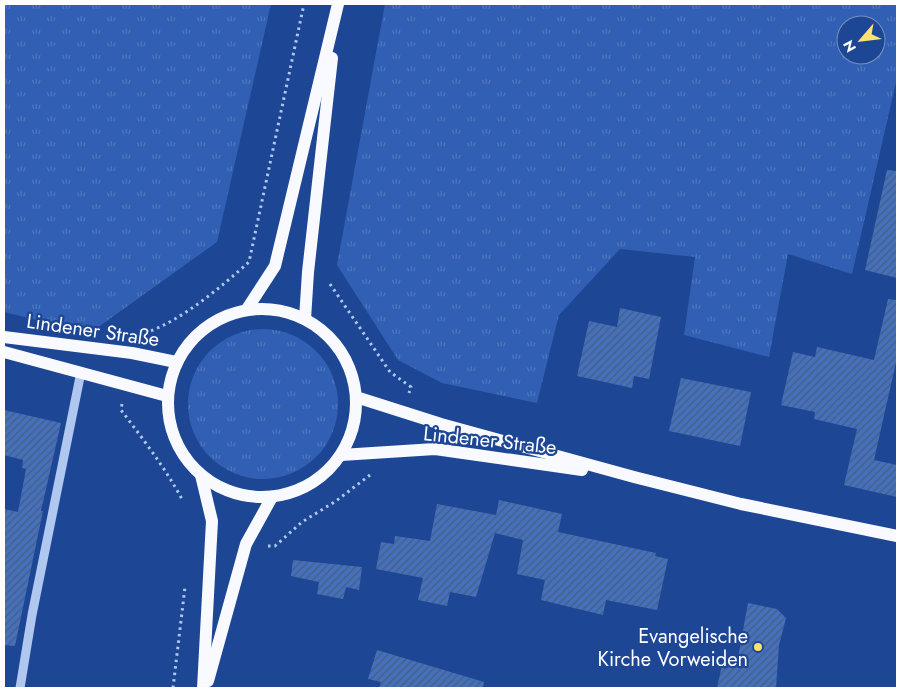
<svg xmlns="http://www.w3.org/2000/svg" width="901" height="692" font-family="Jost,sans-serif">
<defs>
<pattern id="grass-tufts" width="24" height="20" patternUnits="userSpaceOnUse" patternTransform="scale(1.25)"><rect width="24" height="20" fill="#315fb3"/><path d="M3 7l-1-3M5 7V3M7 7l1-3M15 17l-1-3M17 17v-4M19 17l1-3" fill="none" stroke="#5077be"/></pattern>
<pattern id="building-hatch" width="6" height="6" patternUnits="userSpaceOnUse" patternTransform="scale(1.25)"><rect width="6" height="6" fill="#4570bc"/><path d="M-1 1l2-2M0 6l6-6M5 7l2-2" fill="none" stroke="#495c7e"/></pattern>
</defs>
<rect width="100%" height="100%" fill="#1d4795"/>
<g fill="url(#grass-tufts)" fill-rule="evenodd">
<path d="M 4,4 L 271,4 L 217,242 L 90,333 L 4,312 Z"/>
<path d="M 385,4 L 897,4 L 897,78 L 852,274 L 788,254 L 769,357 L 684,335 L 695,257 L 620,249 L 559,315 L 537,403 L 442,383 L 398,360 L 337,265 ZM 846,25 L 876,25 L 876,55 L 846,55 Z"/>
<circle cx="263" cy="404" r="75"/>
</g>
<g fill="url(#building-hatch)">
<path d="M 887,170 L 897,171 L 897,278 L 865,270 Z"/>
<path d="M 888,299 L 897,300 L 897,358 L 874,460 L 897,465 L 897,497 L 844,485 L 857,429 L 814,419 L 815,412 L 781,405 L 793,352 L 815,357 L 817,347 L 874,360 Z"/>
<path d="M 620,308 L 661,317 L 649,379 L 634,376 L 632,388 L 577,376 L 589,321 L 617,327 Z"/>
<path d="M 681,378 L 751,392 L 740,446 L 669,431 Z"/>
<path d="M 4,410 L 61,423 L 41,511 L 43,511 L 15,646 L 4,645 L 4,509 L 18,512 L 26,469 L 22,468 L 23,460 L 4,455 Z"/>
<path d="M 499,500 L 562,514 L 558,532 L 656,553 L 655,556 L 668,559 L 657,610 L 606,600 L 603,615 L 541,600 L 545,580 L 517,574 L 523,540 L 495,533 L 476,597 L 450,592 L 447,606 L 418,600 L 423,578 L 376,569 L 381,542 L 394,544 L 395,536 L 430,541 L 437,504 L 496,515 Z"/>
<path d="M 293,560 L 362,567 L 359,590 L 346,587 L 343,599 L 317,594 L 319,582 L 291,576 Z"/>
<path d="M 748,603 L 777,609 L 786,618 L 779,645 L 776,688 L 717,688 L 723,660 L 737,663 Z"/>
<path d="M 377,650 L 484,682 L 483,688 L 379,688 L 381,682 L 368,679 Z"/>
</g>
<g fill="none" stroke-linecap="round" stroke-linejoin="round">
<g stroke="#b0c7ef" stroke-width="3" stroke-dasharray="2.5 4" stroke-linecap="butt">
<path d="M 330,284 L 390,372 L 411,387 L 409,393"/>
<path d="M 145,333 C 181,321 221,287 249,262 L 304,4"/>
<path d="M 122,404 L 121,410 C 143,439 166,469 183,501"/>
<path d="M 268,546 L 275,546 L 302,522 L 336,501 L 370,475"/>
<path d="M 173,688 L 185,587"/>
</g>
<path stroke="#b0c7ef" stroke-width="9" d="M 20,688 L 32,615 L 81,372"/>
<g stroke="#f9faff" stroke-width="12">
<circle cx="262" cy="403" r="94"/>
<path d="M 247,309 L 275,266 L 338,4"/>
<path d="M 305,319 L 308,272 L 332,58"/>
<path d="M 4,337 L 132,353 L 176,362"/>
<path d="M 4,352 L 167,396"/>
<path d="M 356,397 L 441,424 L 634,477 L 741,504 L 897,536"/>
<path d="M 341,455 L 435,449 L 582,470"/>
<path d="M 201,475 L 212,521 L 203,688"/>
<path d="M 208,681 L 246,544 L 272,497"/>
</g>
</g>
<circle fill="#fee26f" stroke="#1d4795" stroke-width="2" cx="758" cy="647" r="5"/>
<g text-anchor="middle" stroke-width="4.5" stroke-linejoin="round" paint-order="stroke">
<g font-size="20" fill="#fff" stroke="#1d4795">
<text transform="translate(93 330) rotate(8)" y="7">Lindener Straße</text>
<text transform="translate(490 440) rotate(6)" y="7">Lindener Straße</text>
</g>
<g font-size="20" fill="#fff" stroke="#1d4795" text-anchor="end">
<text x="748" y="643">Evangelische<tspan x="748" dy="23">Kirche Vorweiden</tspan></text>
</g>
</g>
<rect width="901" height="692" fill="none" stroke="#ffffff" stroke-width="10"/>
<g transform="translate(861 40) rotate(242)"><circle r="24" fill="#1d4795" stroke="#7791bf"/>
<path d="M0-4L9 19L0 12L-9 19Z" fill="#fee26f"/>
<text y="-8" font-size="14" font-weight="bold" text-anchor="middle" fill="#ffffff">N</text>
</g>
</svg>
